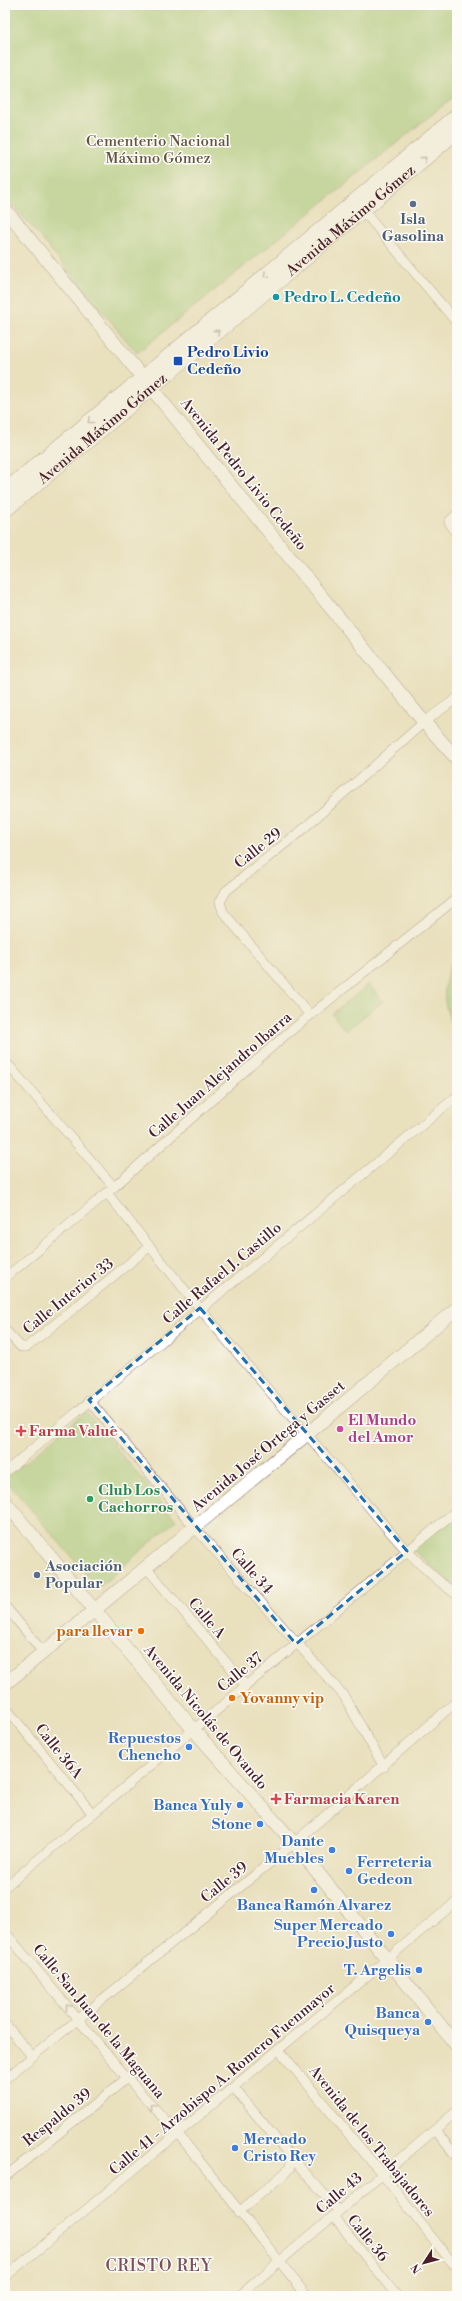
<svg xmlns="http://www.w3.org/2000/svg" width="462" height="2301" font-family="'Libre Bodoni',serif">
<rect width="100%" height="100%" fill="#fdfcf7"/>
<filter id="ink" filterUnits="userSpaceOnUse"><feTurbulence type="fractalNoise" baseFrequency=".025" numOctaves="2"/><feDisplacementMap in="SourceGraphic" scale="8" xChannelSelector="R" yChannelSelector="G"/><feConvolveMatrix kernelMatrix="1 2 1 2 8 2 1 2 1" color-interpolation-filters="sRGB"/></filter>
<filter id="wash" filterUnits="userSpaceOnUse"><feTurbulence type="fractalNoise" baseFrequency=".012" numOctaves="4" result="noise"/><feDisplacementMap in="SourceGraphic" scale="16" xChannelSelector="R" yChannelSelector="G"/><feGaussianBlur stdDeviation="0.9" result="paint"/><feColorMatrix in="noise" values="0 0 0 0 0 0 0 0 0 0 0 0 0 0 0 0 0 1.4 0 .05"/><feComposite in="paint" operator="in"/></filter>
<g filter="url(#wash)">
<rect width="100%" height="100%" fill="#e9e0bd"/>
<g fill="#9dcb7a" stroke="#747552">
<path d="M 5,5 L 457,5 L 457,94 L 137,353 L 5,195 Z"/>
<path d="M 457,950 L 457,1033 C 439,1004 442,980 457,950 Z"/>
<path d="M 369,984 L 383,1001 L 346,1031 L 332,1014 Z"/>
<path d="M 86,1412 L 176,1520 L 98,1588 L 5,1479 Z"/>
<path d="M 457,1510 L 457,1589 L 411,1548 Z"/>
</g>
</g>
<g filter="url(#ink)">
<g fill="none" stroke-linecap="round" stroke-linejoin="round">
<g stroke="#82635e" stroke-width="10">
<g id="street">
<path d="M 360,207 L 457,323"/>
<path d="M 457,514 L 449,522 L 457,534"/>
<path d="M 310,1015 L 223,912 L 220,902 L 226,891 L 302,830 L 424,722 L 457,698"/>
<path d="M 5,1061 L 114,1187"/>
<path d="M 107,1193 C 182,1288 259,1381 339,1471 C 376,1514 410,1562 457,1595"/>
<path d="M 5,1278 L 114,1187 L 283,1037 L 457,898"/>
<path d="M 5,1330 L 21,1347 L 27,1347 L 149,1247"/>
<path d="M 89,1400 L 195,1528 L 344,1696 L 384,1767"/>
<path d="M 5,1472 L 457,1096"/>
<path d="M 146,1567 L 246,1686"/>
<path d="M 5,1606 L 43,1652"/>
<path d="M 5,1707 L 92,1813"/>
<path d="M 5,1887 L 457,1510"/>
<path d="M 5,1932 L 127,2078 L 179,2135 L 307,2296"/>
<path d="M 5,2024 L 32,2056"/>
<path d="M 279,2050 L 382,2174 L 457,2269"/>
<path d="M 5,2079 L 294,1843 L 457,1701"/>
<path d="M 234,2088 L 291,2157 L 290,2167 L 285,2173 L 239,2212"/>
<path d="M 435,2130 L 457,2157"/>
<path d="M 291,2157 L 339,2211"/>
<path d="M 5,2177 L 127,2078"/>
<path d="M 333,2216 L 397,2296"/>
<path d="M 5,2277 L 457,1901"/>
<path d="M 239,2296 L 457,2111"/>
</g>
</g>
<g stroke="#82635e" stroke-width="14">
<g id="secondary">
<path d="M 5,209 L 424,722 L 457,759"/>
<path d="M 5,1502 L 193,1729 L 294,1843 L 457,2046"/>
<path d="M 5,1684 L 306,1435 L 457,1308"/>
</g>
</g>
<g stroke="#82635e" stroke-width="16">
<g id="primary">
<path d="M 5,491 L 144,377 L 457,116"/>
<path id="s1" d="M 5,510 L 457,131"/>
</g>
</g>
<use href="#street" stroke="#fff" stroke-width="9"/>
<use href="#secondary" stroke="#fff" stroke-width="13"/>
<use href="#primary" stroke="#fff" stroke-width="15"/>
</g>
<defs><path id="oneway-chevron" d="M-2-3.5L2.5 0L-2 3.5" fill="none" stroke-width="1.6" stroke-linecap="round" stroke-linejoin="round"/></defs>
<g stroke="#ae9aa0">
<use href="#oneway-chevron" transform="translate(424 159) rotate(-40)"/>
<use href="#oneway-chevron" transform="translate(266 275) rotate(140)"/>
<use href="#oneway-chevron" transform="translate(217 332) rotate(-40)"/>
<use href="#oneway-chevron" transform="translate(90 421) rotate(141)"/>
<use href="#oneway-chevron" transform="translate(68 2007) rotate(-130)"/>
<use href="#oneway-chevron" transform="translate(152 2106) rotate(-133)"/>
</g>
</g>
<path d="M0 0H462V2301H0ZM 200,1308 L 407,1551 L 296,1644 L 89,1400 Z" fill="#e9e0bd" fill-opacity=".55" fill-rule="evenodd"/>
<path fill="none" stroke="#1f6fb2" stroke-width="3" stroke-dasharray="8 5" stroke-linejoin="round" d="M 200,1308 L 407,1551 L 296,1644 L 89,1400 Z"/>
<g fill="#5c6f8a" stroke="#fdfcf7" stroke-width="1.5">
<circle cx="413" cy="204" r="4"/>
<circle cx="37" cy="1575" r="4"/>
</g>
<circle fill="#0f9aa8" stroke="#fdfcf7" stroke-width="1.5" cx="276" cy="297" r="4"/>
<rect fill="#1a4fb4" stroke="#fdfcf7" stroke-width="1.5" x="173" y="356" width="10" height="10" rx="2"/>
<circle fill="#d1479c" stroke="#fdfcf7" stroke-width="1.5" cx="340" cy="1429" r="4"/>
<g fill="#e0444e" stroke="#fdfcf7" stroke-width="1.5">
<path d="M19 1425h4v4h4v4h-4v4h-4v-4h-4v-4h4z"/>
<path d="M274 1793h4v4h4v4h-4v4h-4v-4h-4v-4h4z"/>
</g>
<circle fill="#2e9e5b" stroke="#fdfcf7" stroke-width="1.5" cx="90" cy="1499" r="4"/>
<g fill="#e8710a" stroke="#fdfcf7" stroke-width="1.5">
<circle cx="141" cy="1631" r="4"/>
<circle cx="232" cy="1698" r="4"/>
</g>
<g fill="#3f7fe0" stroke="#fdfcf7" stroke-width="1.5">
<circle cx="189" cy="1747" r="4"/>
<circle cx="240" cy="1805" r="4"/>
<circle cx="260" cy="1824" r="4"/>
<circle cx="332" cy="1850" r="4"/>
<circle cx="349" cy="1871" r="4"/>
<circle cx="314" cy="1890" r="4"/>
<circle cx="391" cy="1934" r="4"/>
<circle cx="419" cy="1970" r="4"/>
<circle cx="428" cy="2022" r="4"/>
<circle cx="235" cy="2148" r="4"/>
</g>
<g text-anchor="middle" stroke-width="3" stroke-linejoin="round" paint-order="stroke">
<g font-size="15" fill="#635343" stroke="#fdfcf7">
<text x="158" y="146">Cementerio Nacional<tspan x="158" dy="17">Máximo Gómez</tspan></text>
</g>
<g font-size="15" font-weight="bold" fill="#4e5e75" stroke="#fdfcf7">
<text x="413" y="224">Isla<tspan x="413" dy="17">Gasolina</tspan></text>
<text x="45" y="1571" text-anchor="start">Asociación<tspan x="45" dy="17">Popular</tspan></text>
</g>
<g font-size="15" fill="#4a1f2b" stroke="#fdfcf7">
<text dy="5" stroke="none"><textPath href="#s1" startOffset="451">Avenida Máximo Gómez</textPath></text>
<text dy="5" stroke="none"><textPath href="#s1" startOffset="127">Avenida Máximo Gómez</textPath></text>
<text transform="translate(244 474) rotate(51)" y="5">Avenida Pedro Livio Cedeño</text>
<text transform="translate(258 848) rotate(-38)" y="5">Calle 29</text>
<text transform="translate(220 1075) rotate(-41)" y="5">Calle Juan Alejandro lbarra</text>
<text transform="translate(222 1273) rotate(-40)" y="5">Calle Rafael J. Castillo</text>
<text transform="translate(68 1296) rotate(-39)" y="5">Calle Interior 33</text>
<text transform="translate(268 1446) rotate(-40)" y="5">Avenida José Ortega y Gasset</text>
<text transform="translate(252 1571) rotate(49)" y="5">Calle 34</text>
<text transform="translate(207 1618) rotate(50)" y="5">Calle A</text>
<text transform="translate(240 1672) rotate(-39)" y="5">Calle 37</text>
<text transform="translate(206 1717) rotate(50)" y="5">Avenida Nicolás de Ovando</text>
<text transform="translate(59 1751) rotate(51)" y="5">Calle 36A</text>
<text transform="translate(224 1882) rotate(-39)" y="5">Calle 39</text>
<text transform="translate(99 2021) rotate(50)" y="5">Calle San Juan de la Maguana</text>
<text transform="translate(222 2079) rotate(-40)" y="5">Calle 41 - Arzobispo A. Romero Fuenmayor</text>
<text transform="translate(57 2117) rotate(-39)" y="5">Respaldo 39</text>
<text transform="translate(372 2141) rotate(51)" y="5">Avenida de los Trabajadores</text>
<text transform="translate(339 2193) rotate(-40)" y="5">Calle 43</text>
<text transform="translate(368 2238) rotate(51)" y="5">Calle 36</text>
</g>
<g font-size="15" font-weight="bold" fill="#0d838f" stroke="#fdfcf7" text-anchor="start">
<text x="284" y="302">Pedro L. Cedeño</text>
</g>
<g font-size="15" font-weight="bold" fill="#164399" stroke="#fdfcf7" text-anchor="start">
<text x="187" y="357">Pedro Livio<tspan x="187" dy="17">Cedeño</tspan></text>
</g>
<g font-size="15" font-weight="bold" fill="#b23c85" stroke="#fdfcf7" text-anchor="start">
<text x="348" y="1425">El Mundo<tspan x="348" dy="17">del Amor</tspan></text>
</g>
<g font-size="15" font-weight="bold" fill="#be3a42" stroke="#fdfcf7" text-anchor="start">
<text x="29" y="1436">Farma Value</text>
<text x="284" y="1804">Farmacia Karen</text>
</g>
<g font-size="15" font-weight="bold" fill="#27864d" stroke="#fdfcf7" text-anchor="start">
<text x="98" y="1495">Club Los<tspan x="98" dy="17">Cachorros</tspan></text>
</g>
<g font-size="15" font-weight="bold" fill="#c56008" stroke="#fdfcf7" text-anchor="end">
<text x="133" y="1636">para llevar</text>
<text x="240" y="1703" text-anchor="start">Yovanny vip</text>
</g>
<g font-size="15" font-weight="bold" fill="#366cbe" stroke="#fdfcf7" text-anchor="end">
<text x="181" y="1743">Repuestos<tspan x="181" dy="17">Chencho</tspan></text>
<text x="232" y="1810">Banca Yuly</text>
<text x="252" y="1829">Stone</text>
<text x="324" y="1846">Dante<tspan x="324" dy="17">Muebles</tspan></text>
<text x="357" y="1867" text-anchor="start">Ferreteria<tspan x="357" dy="17">Gedeon</tspan></text>
<text x="314" y="1910" text-anchor="middle">Banca Ramón Alvarez</text>
<text x="383" y="1930">Super Mercado<tspan x="383" dy="17">Precio Justo</tspan></text>
<text x="411" y="1975">T. Argelis</text>
<text x="420" y="2018">Banca<tspan x="420" dy="17">Quisqueya</tspan></text>
<text x="243" y="2144" text-anchor="start">Mercado<tspan x="243" dy="17">Cristo Rey</tspan></text>
</g>
<g font-size="16" letter-spacing="1" fill="#7b4f5e" stroke="#fdfcf7">
<text x="159" y="2271">CRISTO REY</text>
</g>
</g>
<rect width="462" height="2301" fill="none" stroke="#fdfcf7" stroke-width="20"/>
<g transform="translate(424 2263) rotate(234)" stroke="#fdfcf7" stroke-width="3" paint-order="stroke">
<path d="M0-3L7 15L0 10L-7 15Z" fill="#4a1f2b"/>
<text y="-6" font-size="11" font-weight="bold" text-anchor="middle" fill="#4a1f2b">N</text>
</g>
</svg>
